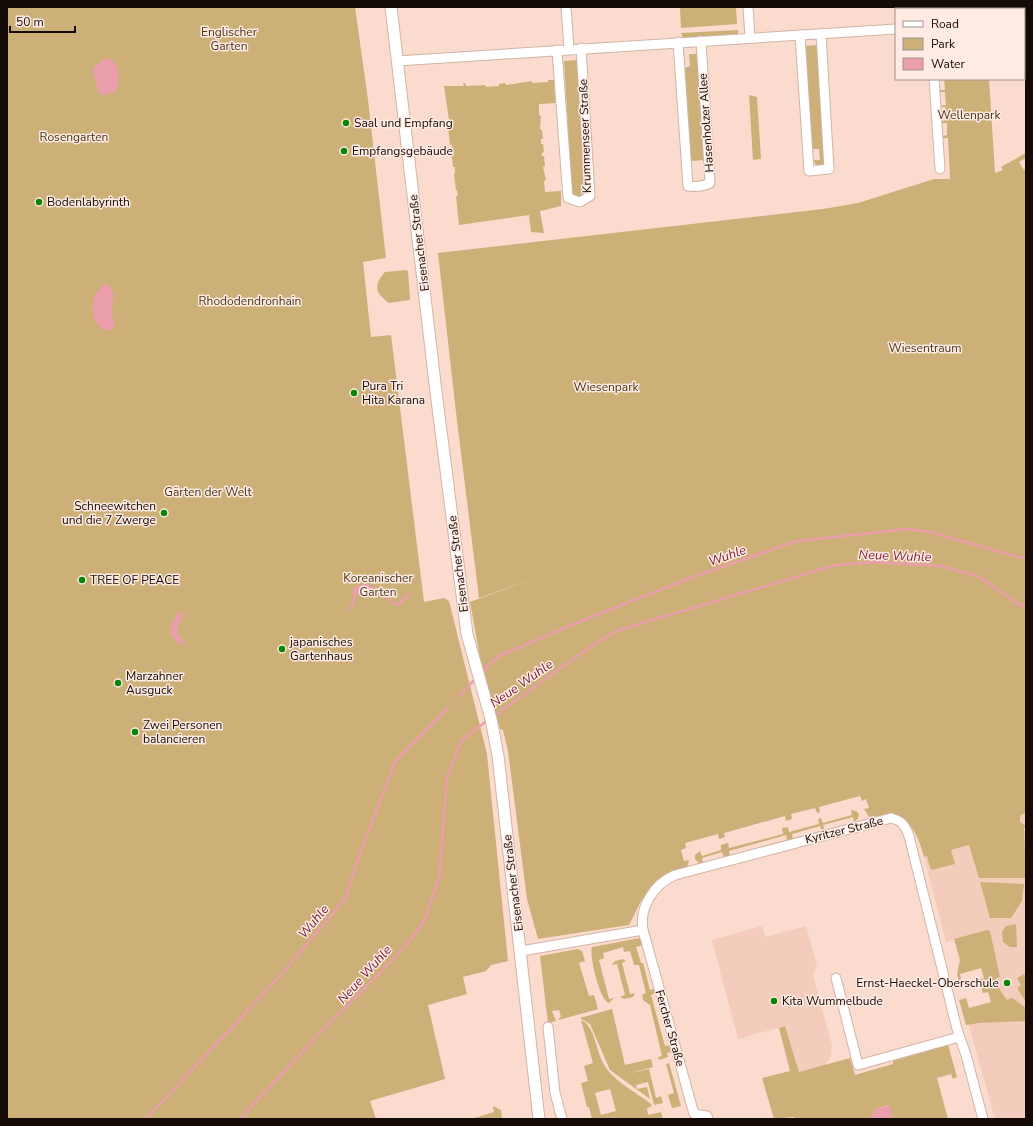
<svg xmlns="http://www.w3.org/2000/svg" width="1033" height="1126" font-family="'Nunito Sans',sans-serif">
<rect width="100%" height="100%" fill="#fbdbcd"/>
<g fill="#f3ccbb">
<path d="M 1026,808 L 1026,1119 L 995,1119 L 967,1018 L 994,1016 L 982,932 L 946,942 L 924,857 L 966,846 Z"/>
<path d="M 762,926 L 765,937 L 806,926 L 817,965 L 813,975 L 832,1046 L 831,1056 L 825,1065 L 799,1072 L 785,1026 L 738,1039 L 712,940 Z"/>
</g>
<g fill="#ccb078" fill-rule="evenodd">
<path d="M 7,7 L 355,7 L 368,100 L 386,258 L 363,262 L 371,337 L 391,335 L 424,602 L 444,598 L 449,601 L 487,754 L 508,961 L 491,965 L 486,971 L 463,977 L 467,994 L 428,1005 L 445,1079 L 370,1101 L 376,1119 L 7,1119 Z"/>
<path d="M 680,7 L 736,7 L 737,24 L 681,28 Z"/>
<path d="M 738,30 L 738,34 L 683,38 L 681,33 Z"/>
<path d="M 818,45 L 824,164 L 817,166 L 813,160 L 820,160 L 819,149 L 812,149 L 805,46 Z"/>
<path d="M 689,54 L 698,54 L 704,160 L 691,161 L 685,68 L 690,66 Z"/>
<path d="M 577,60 L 585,192 L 582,196 L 574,196 L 572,191 L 564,61 Z"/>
<path d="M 944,79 L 989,79 L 995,173 L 1003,170 L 1001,167 L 1026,153 L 1026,158 L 1019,162 L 1024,170 L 1026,167 L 1026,812 L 1020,816 L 1020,822 L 1026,826 L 1024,828 L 1026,878 L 979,878 L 969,845 L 951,850 L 955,864 L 931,870 L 927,856 L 924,857 C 919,839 913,821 894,814 L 869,817 L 864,809 L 869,808 L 866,799 L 862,801 L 860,796 L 819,807 L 820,812 L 817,813 L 815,808 L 791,814 L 792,819 L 786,821 L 785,816 L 724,833 L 725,837 L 719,839 L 718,834 L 685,843 L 686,848 L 681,850 L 684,861 L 689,860 L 687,868 C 662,874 658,878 645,900 L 642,899 L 629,925 L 538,939 L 527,899 L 508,751 L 503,730 L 500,729 L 481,663 L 470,602 L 532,579 L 479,598 L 457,421 L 438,253 L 823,209 L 858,203 L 934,179 L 950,179 L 948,138 L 942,138 L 942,136 L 947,135 L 947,123 L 941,123 L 941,121 L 946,120 L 945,107 L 940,107 L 940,106 L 946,105 L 945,92 L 939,92 L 939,90 L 945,90 Z"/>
<path d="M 548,80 L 554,80 L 555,103 L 539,104 L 539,115 L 541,116 L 540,129 L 542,130 L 543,139 L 541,139 L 541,144 L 543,144 L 544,152 L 542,153 L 542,156 L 544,156 L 545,166 L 543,167 L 546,180 L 544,181 L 545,192 L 561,191 L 561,206 L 540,211 L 544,233 L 531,232 L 529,215 L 459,225 L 456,196 L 458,196 L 457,190 L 456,190 L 454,174 L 455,173 L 455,167 L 453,167 L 451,151 L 453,150 L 452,145 L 450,145 L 448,128 L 450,127 L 444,86 L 464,86 L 463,83 L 465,83 L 466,86 L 485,85 L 486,87 L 499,86 L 499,84 L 505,83 L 506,85 L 532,81 L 532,83 L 548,82 Z"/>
<path d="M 749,95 L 757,97 L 761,159 L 753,160 Z"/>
<path d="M 406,270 L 408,271 L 410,300 L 389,303 C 375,293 373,285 385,272 Z"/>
<path d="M 851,810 L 856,811 L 859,814 L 858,819 L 854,822 L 853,817 L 823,825 L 825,830 L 822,831 L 820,826 L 792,834 L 793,839 L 787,840 L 786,835 L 729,851 L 730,856 L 724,857 L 722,852 L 702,858 L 703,863 L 700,864 L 695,859 L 695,855 L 700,851 L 702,856 L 721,850 L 721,845 L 728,843 L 729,848 L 783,834 L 782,828 L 788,827 L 789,832 L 819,824 L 818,819 L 821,818 L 823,823 L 852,815 Z"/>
<path d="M 980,882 L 1024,884 L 1022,901 L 1011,918 L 990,918 Z"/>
<path d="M 1016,924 L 1017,947 L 1010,947 L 1003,942 L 1002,932 L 1006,926 Z"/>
<path d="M 987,930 L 990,931 L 1000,977 L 996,978 L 1000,990 L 1007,1000 L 1012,998 L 1026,1008 L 1026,1021 L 979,1023 L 966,1025 L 959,1000 L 966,998 L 969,1008 L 991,1002 L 988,992 L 983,993 L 979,980 L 984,978 L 981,968 L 960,974 L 962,984 L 960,984 L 957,974 L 960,960 L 954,939 Z"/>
<path d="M 640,938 L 643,945 L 636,947 L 641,963 L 643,963 L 650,990 L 655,989 L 656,993 L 651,995 L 665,1046 L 670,1045 L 672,1052 L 667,1053 L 668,1057 L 659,1060 L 658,1057 L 662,1056 L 650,1005 L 643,1000 L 642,995 L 646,993 L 639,965 L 634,965 L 630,951 L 624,952 L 623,947 L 603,953 L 604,958 L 599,960 L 609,999 L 614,998 L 609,1003 C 600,1000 589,957 592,947 Z"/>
<path d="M 578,949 L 582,951 L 585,961 L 579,963 L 589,996 L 594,995 L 598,1009 L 559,1020 L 559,1018 L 561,1017 L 559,1010 L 552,1011 L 556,1021 L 548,1023 L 540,956 Z"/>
<path d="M 623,959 L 626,961 L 622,963 L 630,994 L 635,993 L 633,997 L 624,999 L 620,997 L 625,995 L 617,964 L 612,965 L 615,961 Z"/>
<path d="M 1024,974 L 1026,978 L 1026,1002 L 1017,988 L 1021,985 L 1017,978 Z"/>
<path d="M 612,1009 L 625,1065 L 651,1059 L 653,1067 L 626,1074 L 649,1069 L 656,1098 L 661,1096 L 663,1103 L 654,1105 L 648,1082 L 636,1085 L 637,1089 L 647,1087 L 650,1099 L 610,1070 L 590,1024 L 580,1018 Z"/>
<path d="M 581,1020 C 595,1026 596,1050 603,1063 C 612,1080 635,1092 650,1103 L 652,1106 L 647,1108 L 648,1115 L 661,1112 L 663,1119 L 592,1119 L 589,1107 L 587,1107 L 581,1083 L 588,1081 L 584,1066 L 593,1063 ZM 610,1089 L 616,1111 L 601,1115 L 595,1093 Z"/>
<path d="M 785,1026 L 799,1072 L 850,1058 L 855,1075 L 893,1064 L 893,1061 L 948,1045 L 957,1077 L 953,1079 L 951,1074 L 937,1078 L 948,1119 L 893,1119 L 889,1105 L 876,1109 L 871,1119 L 795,1119 L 794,1117 L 774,1119 L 762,1078 L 790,1071 L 779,1028 Z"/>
<path d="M 669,1063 L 681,1106 L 672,1108 L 668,1095 L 674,1093 L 666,1064 Z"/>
<path d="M 493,1106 L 501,1110 L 502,1119 L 471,1119 L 494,1112 Z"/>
</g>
<g fill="#eb9eac">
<path d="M 106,58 C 121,61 120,79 116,91 L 104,95 L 99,93 L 93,71 L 95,66 Z"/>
<path d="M 106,284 L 109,285 L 114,295 L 111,310 L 115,328 L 107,331 C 87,324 88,293 106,284 Z"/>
<path d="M 366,583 L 384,593 L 389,600 L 367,591 L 353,597 L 353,588 Z"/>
<path d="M 181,612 L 184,614 C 177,630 173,629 186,644 L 180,644 L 171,636 C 170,628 173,617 181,612 Z"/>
<path d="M 890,1105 L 893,1119 L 871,1119 L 876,1109 Z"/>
</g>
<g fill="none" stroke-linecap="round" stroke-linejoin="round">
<g stroke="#eb9eac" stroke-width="2.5">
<path d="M 386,598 L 398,605 L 409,594"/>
<path d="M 351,609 L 355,596"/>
<path d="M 481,673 L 499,656 L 581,621 L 696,576 L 797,541 L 908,529 L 930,532 L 1026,559"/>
<path d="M 459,696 L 476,678"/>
<path d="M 494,716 L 593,645 L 616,631 L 836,565 L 875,562 L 941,566 L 980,577 L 1018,604 L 1026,607"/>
<path d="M 146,1119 L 281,975 L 345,899 L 358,859 L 395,762 L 448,708"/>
<path d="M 240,1119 L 318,1035 L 379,974 L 412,938 L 425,919 L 439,878 L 447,777 L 461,741 L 488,720"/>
</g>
<g stroke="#d2b4a6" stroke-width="11">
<g id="minor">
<path d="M 566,7 L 569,49"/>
<path d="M 748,7 L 750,38"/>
<path d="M 930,7 L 930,9"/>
<path d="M 800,35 L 809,171 L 829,169 L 821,34"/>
<path d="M 678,42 L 688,186 C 696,187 702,187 710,183 L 701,41"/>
<path d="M 557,50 L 568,198 L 580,202 L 590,196 L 581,48"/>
<path d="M 397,61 L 896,29"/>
<path d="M 934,79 L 940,169"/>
<path d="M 521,951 L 643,930"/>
<path d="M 836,978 L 858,1065 L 959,1037"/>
<path d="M 548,1027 L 555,1093 L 562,1119"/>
<path d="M 708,1119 L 707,1116 L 694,1114 L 643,930 C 639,907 654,884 675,875 L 891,818 C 902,821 905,825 909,836 L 957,1029 L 966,1055 L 983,1119"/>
</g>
</g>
<g stroke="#d2b4a6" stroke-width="13">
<path id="tertiary" d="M 391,7 L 436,392 L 467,634 L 491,719 L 498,756 L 539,1119"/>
</g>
<use href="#minor" stroke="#fff" stroke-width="9"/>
<use href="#tertiary" stroke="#fff" stroke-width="11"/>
</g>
<g fill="#078505" stroke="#ffebe3" stroke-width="1.5">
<circle cx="346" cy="123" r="4"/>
<circle cx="344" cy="151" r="4"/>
<circle cx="39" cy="202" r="4"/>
<circle cx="354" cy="393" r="4"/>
<circle cx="164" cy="513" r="4"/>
<circle cx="82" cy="580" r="4"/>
<circle cx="282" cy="649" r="4"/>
<circle cx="118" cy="683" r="4"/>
<circle cx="135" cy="732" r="4"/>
<circle cx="1007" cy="983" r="4"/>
<circle cx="774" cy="1001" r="4"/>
</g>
<g text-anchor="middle" stroke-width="3" stroke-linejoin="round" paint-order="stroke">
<g font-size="12" fill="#453719" stroke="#ffebe3">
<text x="229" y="36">Englischer<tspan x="229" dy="14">Garten</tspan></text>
<text x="969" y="119">Wellenpark</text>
<text x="74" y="141">Rosengarten</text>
<text x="250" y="305">Rhododendronhain</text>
<text x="925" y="352">Wiesentraum</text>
<text x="606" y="391">Wiesenpark</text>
<text x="208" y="496">Gärten der Welt</text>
<text x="378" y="582">Koreanischer<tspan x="378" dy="14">Garten</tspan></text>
</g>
<g font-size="12" fill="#140a06" stroke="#ffebe3" text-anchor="start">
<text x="354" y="127">Saal und Empfang</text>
<text x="352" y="155">Empfangsgebäude</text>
<text x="47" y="206">Bodenlabyrinth</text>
<text x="362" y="390">Pura Tri<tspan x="362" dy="14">Hita Karana</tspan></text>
<text x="156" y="510" text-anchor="end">Schneewitchen<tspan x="156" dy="14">und die 7 Zwerge</tspan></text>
<text x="90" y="584">TREE OF PEACE</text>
<text x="290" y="646">japanisches<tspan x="290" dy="14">Gartenhaus</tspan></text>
<text x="126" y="680">Marzahner<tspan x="126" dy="14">Ausguck</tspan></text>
<text x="143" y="729">Zwei Personen<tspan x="143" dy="14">balancieren</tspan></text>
<text x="999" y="987" text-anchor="end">Ernst-Haeckel-Oberschule</text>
<text x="782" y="1005">Kita Wummelbude</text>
</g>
<g font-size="12" fill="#140a06" stroke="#ffebe3">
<text transform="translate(706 123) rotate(-94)" y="4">Hasenholzer Allee</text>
<text transform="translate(585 136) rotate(-92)" y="4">Krummenseer Straße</text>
<text transform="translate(419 243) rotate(-97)" y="4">Eisenacher Straße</text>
<text transform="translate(458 564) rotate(-97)" y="4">Eisenacher Straße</text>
<text transform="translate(844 830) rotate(-14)" y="4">Kyritzer Straße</text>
<text transform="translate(513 883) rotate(-97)" y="4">Eisenacher Straße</text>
<text transform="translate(670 1028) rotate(74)" y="4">Fercher Straße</text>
</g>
<g font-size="13" font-style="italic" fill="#7b223c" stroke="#ffebe3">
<text transform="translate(727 555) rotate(-19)" y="5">Wuhle</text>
<text transform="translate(895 555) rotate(2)" y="5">Neue Wuhle</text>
<text transform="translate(521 683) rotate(-35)" y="5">Neue Wuhle</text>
<text transform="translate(313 921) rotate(-50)" y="5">Wuhle</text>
<text transform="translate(364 974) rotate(-48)" y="5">Neue Wuhle</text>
</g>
</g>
<rect width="1033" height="1126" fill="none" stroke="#140a06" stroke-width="16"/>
<rect x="895" y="8" width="130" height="72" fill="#ffebe3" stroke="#a1918b"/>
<rect x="903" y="21" width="20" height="6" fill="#ffffff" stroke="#a1918b"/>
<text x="931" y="28" font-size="12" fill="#140a06">Road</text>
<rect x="903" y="38" width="20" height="12" fill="#ccb078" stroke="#a1918b"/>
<text x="931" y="48" font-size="12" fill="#140a06">Park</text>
<rect x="903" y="58" width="20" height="12" fill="#eb9eac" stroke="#a1918b"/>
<text x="931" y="68" font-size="12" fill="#140a06">Water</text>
<path d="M10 26v6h65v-6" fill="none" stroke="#140a06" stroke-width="2"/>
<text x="16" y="26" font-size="12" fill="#140a06" stroke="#ffebe3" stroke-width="3" paint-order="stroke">50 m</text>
</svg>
